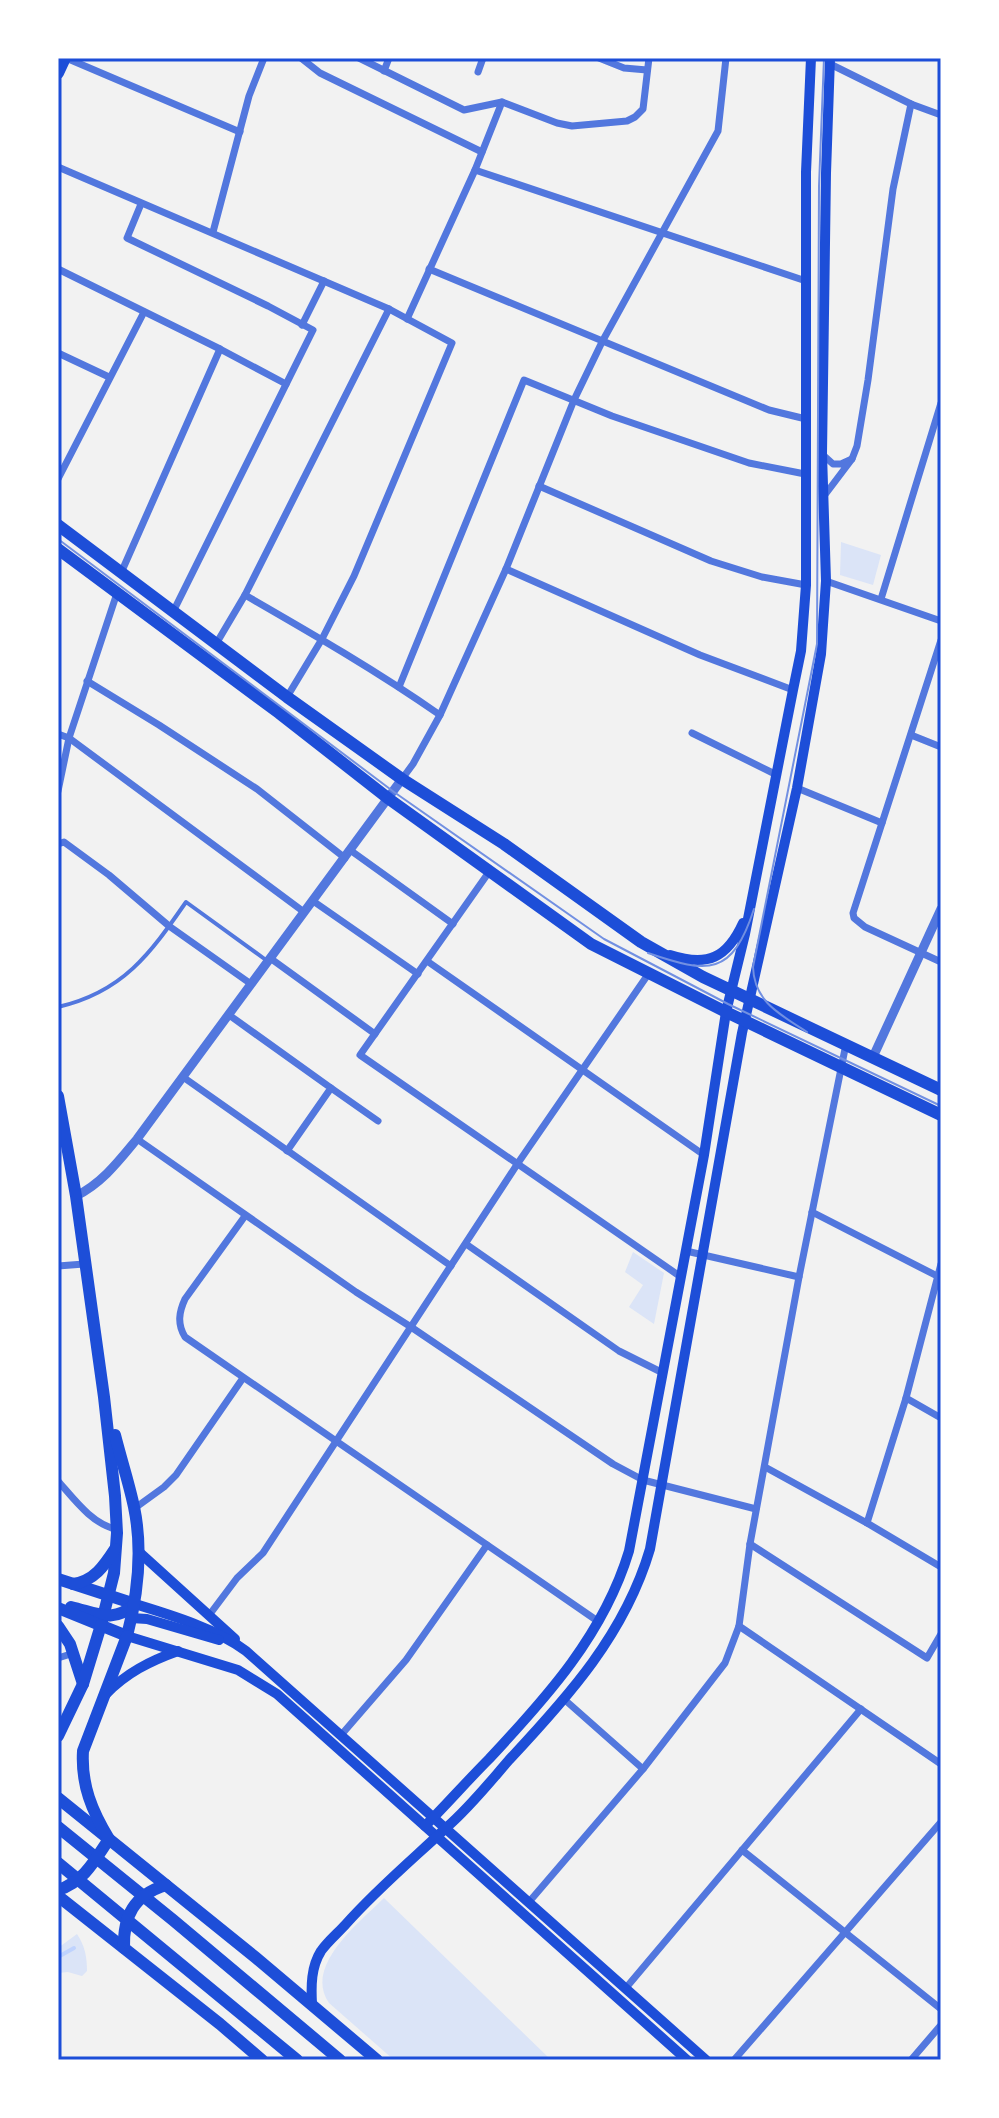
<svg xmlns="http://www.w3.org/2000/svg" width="999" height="2118" font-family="Inter,sans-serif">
<rect width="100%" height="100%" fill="#f2f2f2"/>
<g fill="#dbe4f7">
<path d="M 841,542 L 881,555 L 873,585 L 840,575 Z"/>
<path d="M 633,1252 L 664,1273 L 654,1324 L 629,1307 L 643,1285 L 625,1272 Z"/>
<path d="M 384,1898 L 547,2056 L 551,2060 L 394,2060 L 329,2003 C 303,1966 360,1922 384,1898 Z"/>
<path d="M 77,1934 C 85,1946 87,1957 87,1971 L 82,1976 L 68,1972 L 58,1973 L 58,1948 Z"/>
</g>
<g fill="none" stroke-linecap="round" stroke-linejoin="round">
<path stroke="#bfd3fe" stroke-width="4" d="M 58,1957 L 74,1948"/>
<path stroke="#5277de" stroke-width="4" d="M 58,1007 C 123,992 150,954 186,902 L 266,960"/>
<g stroke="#5277de" stroke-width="7">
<path d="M 66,58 L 240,132"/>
<path d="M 301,58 L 320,73 L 482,152"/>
<path d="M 359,58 L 464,110 L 502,102"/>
<path d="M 599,58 L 624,68 L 647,70"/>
<path d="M 830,64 L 911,104 L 941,115"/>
<path d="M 384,71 L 389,58"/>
<path d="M 478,72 L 483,58"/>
<path d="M 58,167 L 389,309 L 452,343 L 354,576 L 322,639 L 287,697"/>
<path d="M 475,170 L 806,281"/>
<path d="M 141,204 L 127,238 L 268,306 L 313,330 L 173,612"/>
<path d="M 213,232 L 249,96 L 264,58"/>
<path d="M 58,269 L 220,349 L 286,384"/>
<path d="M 429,269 L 769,410 L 806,419"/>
<path d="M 407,319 L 475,170 L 502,102 L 557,123 L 572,126 L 627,121 L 635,117 L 643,109 L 649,58"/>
<path d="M 302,325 L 324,281"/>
<path d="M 58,353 L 109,377"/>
<path d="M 822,454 L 833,464 L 841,464 L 852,459 L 824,496"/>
<path d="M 852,459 L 857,446 L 868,380 L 893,189 L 911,104"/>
<path d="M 58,479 L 144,312"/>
<path d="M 539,486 L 711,561 L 762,577 L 806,585"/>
<path d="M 506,569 L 700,655 L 793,690"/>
<path d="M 121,573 L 220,349"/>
<path d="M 826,581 L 941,621"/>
<path d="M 245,595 C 311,633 377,671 440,715"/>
<path d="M 881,599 L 941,403"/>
<path d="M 941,640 L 853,913 L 854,918 L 865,927 L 941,962"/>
<path d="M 216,644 L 245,595 L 389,309"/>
<path d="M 87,681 L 159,725 L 257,789 L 345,858"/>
<path d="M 399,687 L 524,380 L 612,416 L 749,463 L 805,474"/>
<path d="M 692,733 L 777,775"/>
<path d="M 58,734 L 69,738 L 304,912"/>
<path d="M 911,735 L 941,747"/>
<path d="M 402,779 L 413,764 L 440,715 L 506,569 L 574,400 L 602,342 L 718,131 L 726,58"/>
<path d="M 797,788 L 882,823"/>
<path d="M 58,791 L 69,738 L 117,593"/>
<path d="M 58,844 L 64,842 L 109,875 L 169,926 L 251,984"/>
<path d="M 350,850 L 453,924"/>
<path d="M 489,872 L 360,1055 L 681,1277"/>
<path d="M 313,901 L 418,974"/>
<path d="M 270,958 L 375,1034"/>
<path d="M 427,961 L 704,1155"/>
<path d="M 229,1015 L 331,1088 L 287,1151"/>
<path d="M 183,1077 L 451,1266"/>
<path d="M 331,1088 L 378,1121"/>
<path d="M 137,1139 L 356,1292 L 411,1327 L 613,1464 L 643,1480 L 756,1509"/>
<path d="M 812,1212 L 941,1278"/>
<path d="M 245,1216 L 185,1299 C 179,1312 177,1324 185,1337 L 599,1622"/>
<path d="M 466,1244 L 619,1351 L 663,1373"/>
<path d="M 686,1251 L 799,1277"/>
<path d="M 58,1266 L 84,1264"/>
<path d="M 906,1398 L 941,1418"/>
<path d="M 765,1467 L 867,1523 L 941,1567"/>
<path d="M 58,1481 C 74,1499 92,1524 116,1529"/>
<path d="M 135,1508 L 164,1487 L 176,1475 L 243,1378"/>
<path d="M 867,1523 L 906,1398 L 941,1264"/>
<path d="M 750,1544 L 927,1658 L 941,1634"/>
<path d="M 210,1614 L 237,1578 L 263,1553 L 518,1163 L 649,973"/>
<path d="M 739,1626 L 941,1764"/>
<path d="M 58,1658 L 74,1653"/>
<path d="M 565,1700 L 643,1769"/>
<path d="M 342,1734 L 406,1660 L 487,1545"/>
<path d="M 742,1850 L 941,2009"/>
<path d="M 529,1902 L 643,1769 L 725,1663 L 739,1626 L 750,1544 L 799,1277 L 846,1044"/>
<path d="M 625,1989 L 861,1709"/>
<path d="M 734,2060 L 941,1822"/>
<path d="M 911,2060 L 941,2025"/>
</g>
<g stroke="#5277de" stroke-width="9">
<path d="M 873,1057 L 941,909"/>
<path d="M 76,1196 C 102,1183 118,1162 137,1139 L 402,779"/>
</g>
<g stroke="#1d4ed8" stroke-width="10">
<path d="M 670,955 C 708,967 727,958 743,923"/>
<path d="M 139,1552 L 235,1639"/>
<path d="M 135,1604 C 171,1615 217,1629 246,1651 L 706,2060"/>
<path d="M 131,1618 L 147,1619 L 219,1640"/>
<path d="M 127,1636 L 238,1670 L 277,1694 L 687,2060"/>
<path d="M 105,1695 C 126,1673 150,1661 178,1651"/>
<path d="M 425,1826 C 447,1804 467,1781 489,1759 C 547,1697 604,1634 629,1551 L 704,1155 L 726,1012 L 745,934 L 793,690 L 801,651 L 806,585 L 806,172 L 811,58"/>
<path d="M 312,2004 C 311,1986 311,1967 321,1951 C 328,1941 338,1933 346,1924 C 377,1889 413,1859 447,1827 C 470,1807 489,1783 509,1760 C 568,1697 625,1634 650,1549 L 742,1033 L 797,788 L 821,654 L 826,581 L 822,454 L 826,173 L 830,58"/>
</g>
<g stroke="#1d4ed8" stroke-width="12">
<path d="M 58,73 L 65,58"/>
<path d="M 58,525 L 287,697 L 402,779 L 504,844 L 641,942 L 703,977 L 941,1090"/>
<path d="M 58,549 L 279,713 L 389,799 L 591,944 L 726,1012 L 941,1115"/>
<path d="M 58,1096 L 76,1196 L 104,1397 L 115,1496 L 117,1533 L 114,1573 L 101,1625"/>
<path d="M 58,1579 L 135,1604"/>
<path d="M 73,1584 C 94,1581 104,1566 115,1549"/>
<path d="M 71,1607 C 97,1613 113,1624 135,1604"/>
<path d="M 58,1608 L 127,1636 C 138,1594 143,1550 134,1507 C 129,1483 121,1459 115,1435"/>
<path d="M 58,1626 L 70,1644 L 83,1684"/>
</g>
<g stroke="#1d4ed8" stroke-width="12">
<path d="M 58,1736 L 83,1684 L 101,1625"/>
<path d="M 58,1798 L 255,1957 L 377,2060"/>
<path d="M 58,1827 L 173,1920 L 340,2060"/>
<path d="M 58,1863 L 297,2060"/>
<path d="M 58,1890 C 84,1882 95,1860 109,1839 C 92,1811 81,1785 83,1751 L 127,1636"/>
<path d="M 58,1896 L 220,2024 L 262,2060"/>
<path d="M 124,1948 C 123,1916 134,1895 166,1885"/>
</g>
<g stroke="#7290e2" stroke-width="2">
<path d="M 58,539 L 394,792 L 604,939 L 728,1004 L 941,1106"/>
<path d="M 648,953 C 709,974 732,976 754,909"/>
<path d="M 807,1032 C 781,1015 754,1002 753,967 L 817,644 L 819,186 L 824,58"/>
</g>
</g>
<rect width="999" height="2118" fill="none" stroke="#ffffff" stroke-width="120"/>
<rect x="60" y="60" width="879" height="1998" fill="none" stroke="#1d4ed8" stroke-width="3"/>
</svg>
